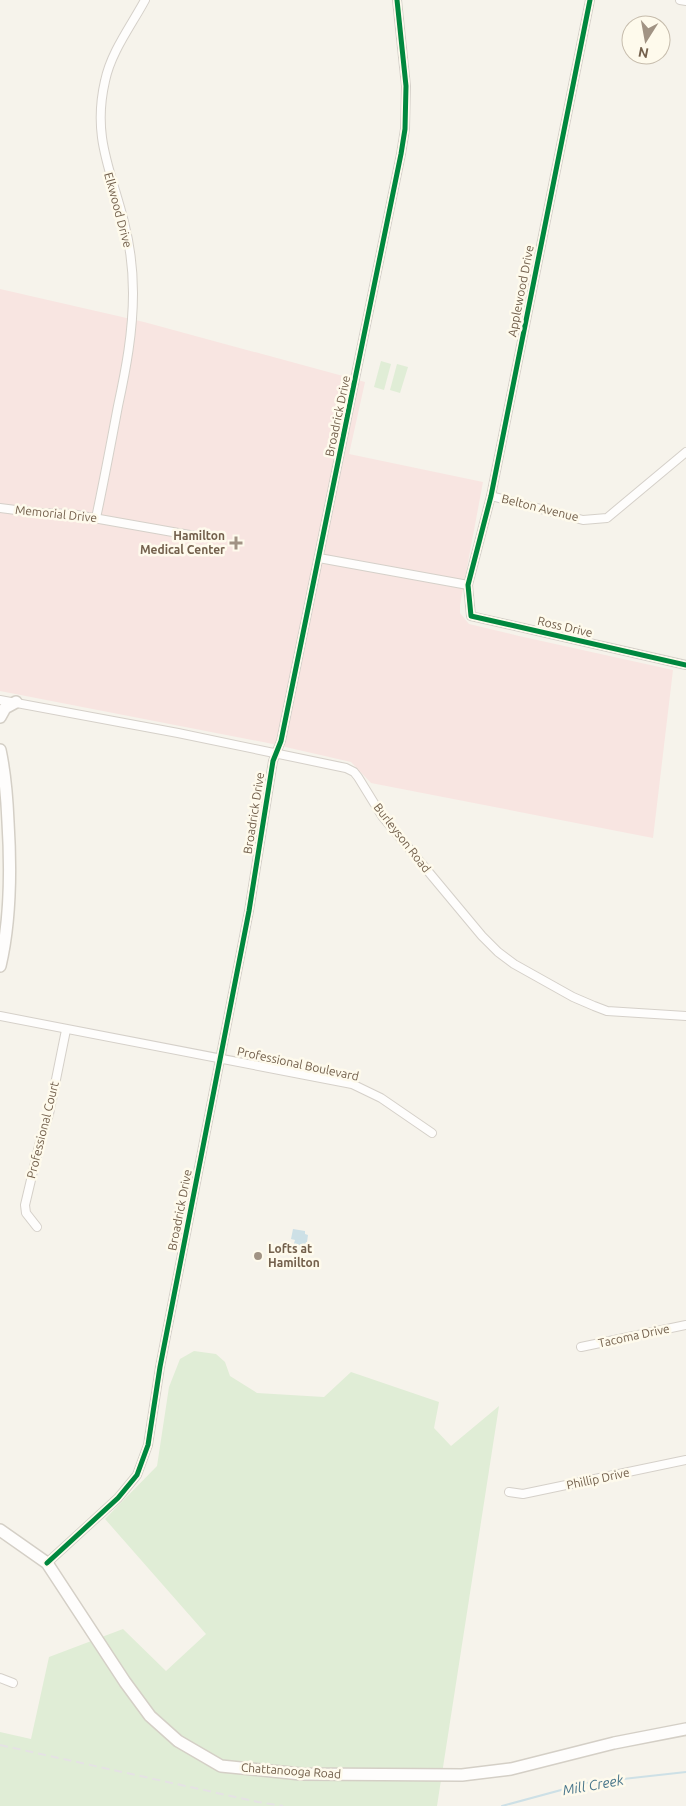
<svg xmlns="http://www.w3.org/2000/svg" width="686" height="1806" font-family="Ubuntu,sans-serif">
<rect width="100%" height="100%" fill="#f6f3eb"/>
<path fill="#f8e5e1" d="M 0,289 L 144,322 L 365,382 L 349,454 L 483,482 L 460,605 L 460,613 L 469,624 L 519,636 L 673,670 L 653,838 L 371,783 L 351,762 L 268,743 L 0,691 Z"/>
<g fill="#e0edd6">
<path d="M 381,361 L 391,364 L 384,390 L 374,387 Z"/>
<path d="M 397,364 L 408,367 L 400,393 L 390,390 Z"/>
<path d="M 194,1351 L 216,1354 L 225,1362 L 230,1376 L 257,1393 L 324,1397 L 351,1372 L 439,1402 L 434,1428 L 451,1446 L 499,1406 L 437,1806 L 0,1806 L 0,1732 L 31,1739 L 49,1657 L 123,1629 L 166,1671 L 206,1634 L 105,1519 L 157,1466 L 169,1387 L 180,1359 Z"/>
</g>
<path fill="#cde0e6" d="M 293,1229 L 305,1231 L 305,1234 L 308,1235 L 306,1249 L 292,1250 L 295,1240 L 291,1239 Z"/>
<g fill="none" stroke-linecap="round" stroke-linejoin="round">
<path stroke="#cde0e6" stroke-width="2" d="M 502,1806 L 587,1783 L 686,1772"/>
<g stroke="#d5d0c9" stroke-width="10">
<g id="street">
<path d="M 590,0 L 491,496 L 468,585 L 471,616 L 686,665"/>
<path d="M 680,0 L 686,1"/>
<path d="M 491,496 L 583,520 L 607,518 L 686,452"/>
<path d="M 0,508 L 39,513 L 71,514 L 201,537"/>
<path d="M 96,518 C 104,481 111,443 118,406 C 126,369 133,332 133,293 C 133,270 130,245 124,222 C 111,170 92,137 105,81 C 111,52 131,26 145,0"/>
<path d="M 319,558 L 468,585"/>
<path d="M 0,700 L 178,733 L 346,768 L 354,772 L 358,777 L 382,816 L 482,936 L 498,952 L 514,964 L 573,997 L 594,1006 L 607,1011 L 686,1016"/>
<path d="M 0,1016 L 352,1084 L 381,1098 L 432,1133"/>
<path d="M 37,1227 L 26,1213 L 25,1205 L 40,1142 L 49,1114 L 66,1030"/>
<path d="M 581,1347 L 686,1325"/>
<path d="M 509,1492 L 523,1494 L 686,1460"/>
<path d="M 47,1563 L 118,1498 L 137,1475 L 148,1445 L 160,1367 L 249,911 L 273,761 L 281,741 L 401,154 L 405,129 L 406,86 L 397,0"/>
<path d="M 0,1678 L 13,1683"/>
</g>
</g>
<g stroke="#d4cfc6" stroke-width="14">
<g id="secondary">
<path d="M 0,717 L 5,708 L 16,702"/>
<path d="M 0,750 C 5,773 7,798 8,822 C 11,870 11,919 0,966"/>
<path d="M 0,1530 L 47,1563 L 125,1682 L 150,1716 L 178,1741 L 221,1766 L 301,1774 L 462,1775 L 511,1769 L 614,1743 L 686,1729"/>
</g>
</g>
<use href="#street" stroke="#fefdfc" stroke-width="8"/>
<use href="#secondary" stroke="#fefdfc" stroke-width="11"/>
<path stroke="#e5e2e4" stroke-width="2" stroke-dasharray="8 5" stroke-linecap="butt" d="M 0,1745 L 258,1802 L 283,1806"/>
<g stroke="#fefaec" stroke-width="8">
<g id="cycleway">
<path d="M 590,0 L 491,496 L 468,585 L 471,616 L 686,665"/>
<path d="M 47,1563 L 118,1498 L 137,1475 L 148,1445 L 160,1367 L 249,911 L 273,761 L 281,741 L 401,154 L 405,129 L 406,86 L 397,0"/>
</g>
</g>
<use href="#cycleway" stroke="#00873e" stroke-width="5"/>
</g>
<g fill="#a19384" stroke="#fefaec" stroke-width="2">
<path d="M233.5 535.5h5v5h5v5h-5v5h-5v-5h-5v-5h5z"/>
<circle cx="258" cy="1256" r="5"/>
</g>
<g text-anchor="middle" stroke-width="5" stroke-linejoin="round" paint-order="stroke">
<g font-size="12" fill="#73604c" stroke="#fefaec">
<text transform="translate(118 210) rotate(75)" y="4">Elkwood Drive</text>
<text transform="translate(521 291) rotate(-79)" y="4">Applewood Drive</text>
<text transform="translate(338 416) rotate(-78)" y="4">Broadrick Drive</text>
<text transform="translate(540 508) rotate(14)" y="4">Belton Avenue</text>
<text transform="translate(56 514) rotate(6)" y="4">Memorial Drive</text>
<text transform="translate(565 627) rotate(13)" y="4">Ross Drive</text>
<text transform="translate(254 813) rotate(-81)" y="4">Broadrick Drive</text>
<text transform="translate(402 838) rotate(52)" y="4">Burleyson Road</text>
<text transform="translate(298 1064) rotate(12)" y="4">Professional Boulevard</text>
<text transform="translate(43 1130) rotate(-76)" y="4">Professional Court</text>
<text transform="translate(180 1210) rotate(-79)" y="4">Broadrick Drive</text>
<text transform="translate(634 1336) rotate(-12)" y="4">Tacoma Drive</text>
<text transform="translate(598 1479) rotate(-12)" y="4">Phillip Drive</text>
<text transform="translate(291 1771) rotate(4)" y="4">Chattanooga Road</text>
</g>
<g font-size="12" font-weight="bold" fill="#73604c" stroke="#fefaec" text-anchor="end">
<text x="225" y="540">Hamilton<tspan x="225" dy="14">Medical Center</tspan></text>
<text x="268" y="1253" text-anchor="start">Lofts at<tspan x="268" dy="14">Hamilton</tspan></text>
</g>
<g font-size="14" font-style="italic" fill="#4a778c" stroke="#fefaec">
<text transform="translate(593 1785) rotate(-10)" y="5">Mill Creek</text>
</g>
</g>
<g transform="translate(646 40) rotate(191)"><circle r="24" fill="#fefaec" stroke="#c6bcac"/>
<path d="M0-4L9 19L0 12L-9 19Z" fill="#a19384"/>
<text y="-8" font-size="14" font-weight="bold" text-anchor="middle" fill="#73604c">N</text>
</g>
</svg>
